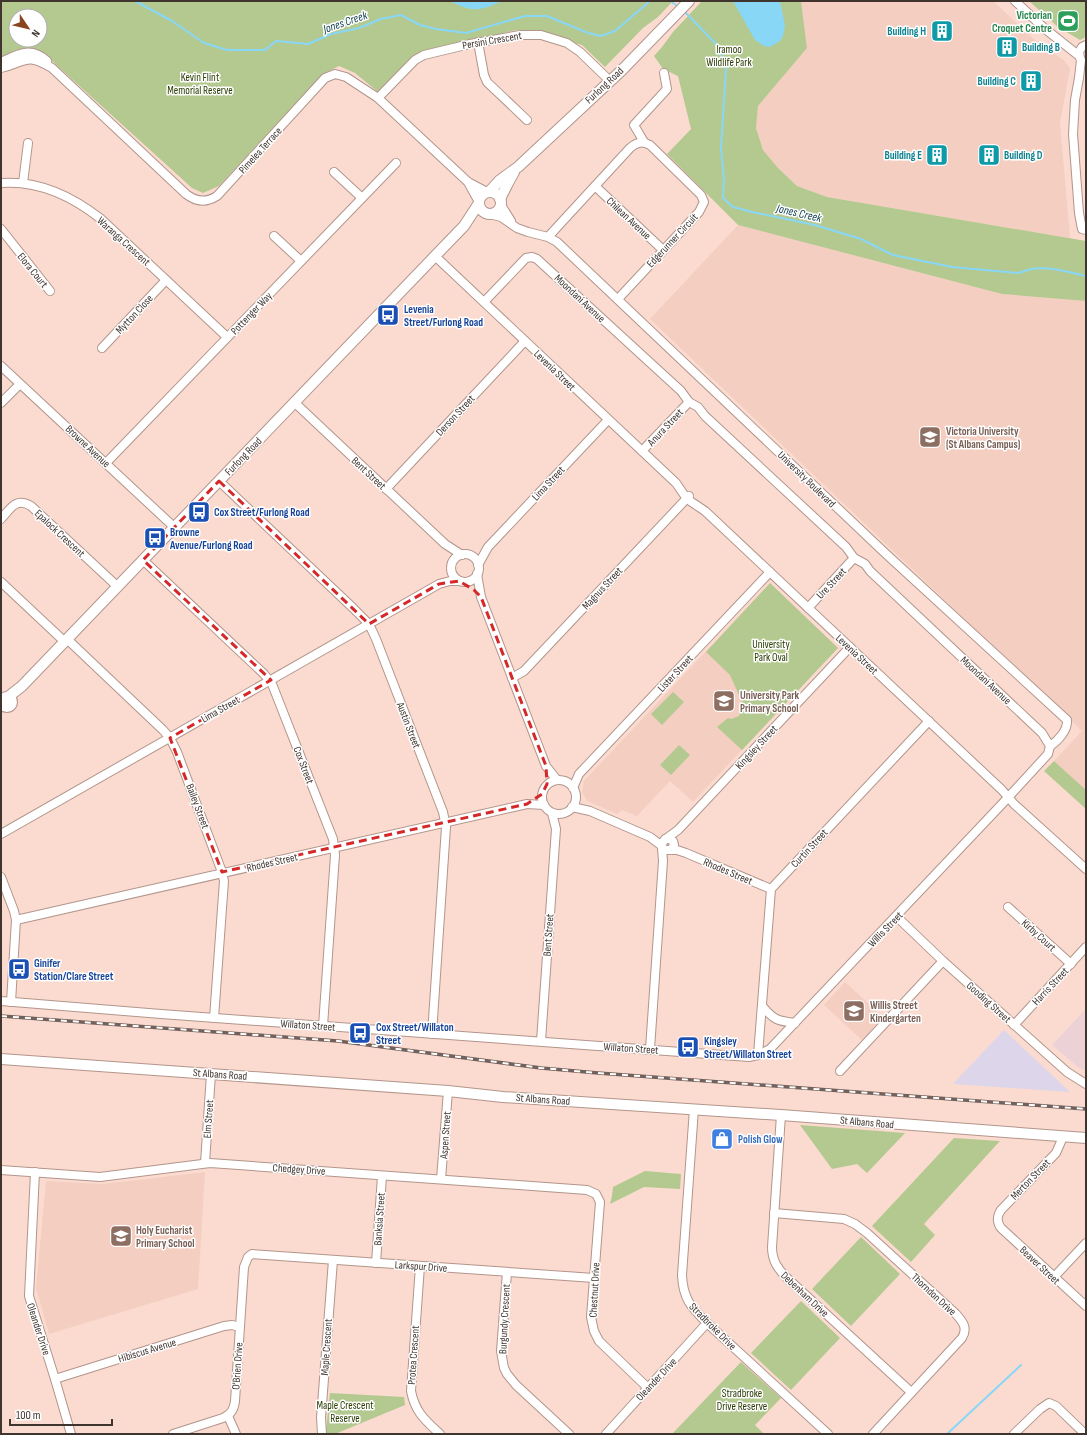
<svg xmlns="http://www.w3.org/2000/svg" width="1087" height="1435" font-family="'Sofia Sans Condensed',sans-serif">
<rect width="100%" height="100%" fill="#fbdbd0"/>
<path fill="#ddd5ea" d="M 1004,1030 L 1070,1092 L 953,1084 Z"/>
<path fill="#ecd2d7" d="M 1086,1009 L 1086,1071 L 1078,1067 L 1052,1045 Z"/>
<g fill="#f4cec0">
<path d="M 801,1 L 993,1 L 1037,42 L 1065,61 L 1070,69 L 1060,123 L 1070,238 L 827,197 L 797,186 L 778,168 L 763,150 L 756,128 L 758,106 L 807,48 Z"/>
<path d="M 738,225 L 1002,294 L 1086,301 L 1086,790 L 1054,761 L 1082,731 L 650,319 Z"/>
<path d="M 770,583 L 838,648 L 693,802 L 670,781 L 637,816 L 622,810 L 617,814 L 587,801 L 582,792 L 584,781 Z"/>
<path d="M 845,982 L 883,1017 L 862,1040 L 824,1005 Z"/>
<path d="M 205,1172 L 198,1289 L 49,1334 L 36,1288 L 46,1181 L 102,1184 Z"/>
</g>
<g fill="#b3c990" fill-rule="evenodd">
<path d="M 1,1 L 673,1 L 658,17 L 643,28 L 605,67 L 582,45 L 532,31 L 516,30 L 423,52 L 406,63 L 378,92 L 355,73 L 339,66 L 323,74 L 219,186 L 203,193 L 192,188 L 42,52 C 23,44 19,50 1,58 ZM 16,16 L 40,16 L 40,40 L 16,40 Z"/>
<path d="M 702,1 L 801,1 L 807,48 L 758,106 L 756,128 L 763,150 L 778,168 L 797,186 L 827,197 L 1086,241 L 1086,301 L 1002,294 L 738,225 L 667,154 L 691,129 L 678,76 L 663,69 L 654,56 L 662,47 L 673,32 Z"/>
<path d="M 1029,1 L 1086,1 L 1086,35 L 1084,38 L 1080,40 L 1058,27 Z"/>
<path d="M 770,583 L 838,648 L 742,750 L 717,727 L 728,718 L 731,719 L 739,716 L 742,702 L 730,675 L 706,652 Z"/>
<path d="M 673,692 L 684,702 L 662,725 L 651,714 Z"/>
<path d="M 679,745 L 690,755 L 671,775 L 660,765 Z"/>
<path d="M 1054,761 L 1086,790 L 1086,809 L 1044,771 Z"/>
<path d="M 800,1125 L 905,1133 L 867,1173 L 857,1164 L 832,1169 Z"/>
<path d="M 954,1138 L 1000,1141 L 924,1224 L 935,1235 L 911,1262 L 872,1226 Z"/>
<path d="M 645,1171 L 681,1174 L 680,1189 L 644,1187 L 610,1204 L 612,1196 L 613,1187 Z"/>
<path d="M 861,1237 L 900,1274 L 851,1326 L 812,1289 Z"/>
<path d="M 801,1301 L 840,1338 L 791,1390 L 751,1353 Z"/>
<path d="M 741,1362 L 781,1398 L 755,1425 L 764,1434 L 672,1434 Z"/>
<path d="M 330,1393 L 404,1397 L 405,1405 L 335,1434 L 327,1434 L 326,1430 Z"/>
</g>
<g fill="#89d7f6">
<path d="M 450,1 L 502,1 C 479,12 471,12 450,1 Z"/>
<path d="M 733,1 L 780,1 L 785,26 L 783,36 L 780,41 L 770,47 L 764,46 L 755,40 Z"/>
</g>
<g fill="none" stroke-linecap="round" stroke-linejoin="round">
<g stroke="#89d7f6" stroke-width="2">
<path d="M 135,1 L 172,21 L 204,43 L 227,50 L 265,50 L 276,41 L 308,44 L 331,34 L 359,28 L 381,19 L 401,15 L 420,25 L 436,29 L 466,33 L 525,16 L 547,16 L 588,33 L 601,36 L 615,31 L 650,1"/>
<path d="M 670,1 L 679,7"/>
<path d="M 684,11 L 716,44 L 726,69 L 721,148 L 724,179 L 723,198 L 733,207 L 752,212 L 815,225 L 861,239 L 893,255 L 952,267 L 1019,273 C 1039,263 1065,271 1086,276"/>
<path d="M 947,1434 L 1021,1365"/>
</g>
<g stroke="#b2958b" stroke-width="10">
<g id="minor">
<path d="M 1015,1 L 1044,28 L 1078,55"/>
<path d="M 478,42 L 484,75 L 487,82 L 527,120"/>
<path d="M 1080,58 L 1079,52 L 1082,47 L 1086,45"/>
<path d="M 1081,60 L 1079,78 L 1075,100 L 1073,134 L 1079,213 L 1082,229 L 1086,230"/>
<path d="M 1,62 C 18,54 31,46 47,61"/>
<path d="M 1,68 C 27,62 25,52 52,68 L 186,194 C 196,202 206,203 217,196 L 325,78 L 335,74 L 346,77 L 378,98 L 468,182 L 487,192"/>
<path d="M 378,98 L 415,60 L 424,55 L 470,44 L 520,35 L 541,35 L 567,43 L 580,52 L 610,81"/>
<path d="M 644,142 L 634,125 L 667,89 L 664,73"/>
<path d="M 334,172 L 362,198"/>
<path d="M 468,182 L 479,202"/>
<path d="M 1,183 C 39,180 72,196 101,219 L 227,337"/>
<path d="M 23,183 L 28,143"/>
<path d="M 595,186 L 663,250"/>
<path d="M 501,205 L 511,221"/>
<path d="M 489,214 L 501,217 L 517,228 L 528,232 L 548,237 L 557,242 L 885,553 L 1067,720 C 1068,730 1058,741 1050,746"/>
<path d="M 1,229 L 50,291"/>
<path d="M 274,236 L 301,261"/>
<path d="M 548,237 L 630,148 C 637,142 642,141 650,145 L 701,195 L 704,202 L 699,212 L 618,299"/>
<path d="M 435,256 L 676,483 L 687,499 L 705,511 L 1002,790 L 1014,804 L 1086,869"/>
<path d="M 102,348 L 166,280"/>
<path d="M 1,366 L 174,527"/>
<path d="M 294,402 L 445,544 L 462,555"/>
<path d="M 1,403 L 20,384"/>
<path d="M 642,451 L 689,402"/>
<path d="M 106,463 L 396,163"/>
<path d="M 219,481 L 352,607 L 369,624 L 376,639 L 443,812 L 446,827 L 432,1034"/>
<path d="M 386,489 L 525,341"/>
<path d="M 1,519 C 11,508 16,497 31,506 L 118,587"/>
<circle cx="465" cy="568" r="14"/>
<path d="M 143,560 L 264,674 L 272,684 L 333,839 L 335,855 L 323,1026"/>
<path d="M 478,565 L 488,547 L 608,420"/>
<path d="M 477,574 L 481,597 L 546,766 L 557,780"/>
<path d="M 1,582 L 65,642"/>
<path d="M 808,608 L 854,558"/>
<path d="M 67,639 L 163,730 L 170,738 L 177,752 L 222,872 L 224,881 L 214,1018"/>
<path d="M 512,678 L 524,671 L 689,496"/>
<path d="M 1,701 L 2,701"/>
<circle cx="559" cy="797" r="17"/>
<path d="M 573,788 L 579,774 L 770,572"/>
<path d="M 572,807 L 590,811 L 650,837 L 662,846"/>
<path d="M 1,834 L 439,584 L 450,581 L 459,581"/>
<path d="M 667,838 L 678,830 L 850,647"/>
<path d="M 671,850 L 674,845 L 673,841 L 669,839 L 665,839 L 662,844 L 662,848 L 665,850 L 677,850 L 686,853 L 771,889"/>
<path d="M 1,877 L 14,911 L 16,920 L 11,1002"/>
<path d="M 1008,907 L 1071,964"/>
<path d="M 897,917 L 943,961 L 1067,1072 L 1086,1084"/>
<path d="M 16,920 L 527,804 L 544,805"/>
<path d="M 1,1001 L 161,1014 L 749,1057 L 758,1055 L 770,1049 L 1002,804 L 1048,754 L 1050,746 L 1042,733 L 870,571 L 865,564 L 854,558 L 846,547 L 705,416 L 698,407 L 689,402 L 681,391 L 537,259 L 532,257 L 526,258 L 484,302"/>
<path d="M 763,1007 C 774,1020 778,1021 795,1023"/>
<path d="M 1014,1025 L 1086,947"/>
<path d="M 541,1041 L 556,829 L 552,813"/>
<path d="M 650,1049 L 663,861 L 662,848"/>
<path d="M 758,1055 L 771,889 L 929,721"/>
<path d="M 840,1071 L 943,961"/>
<path d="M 694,1109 L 682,1275 C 683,1299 691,1307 707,1323 L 828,1434"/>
<path d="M 781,1115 L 772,1247 C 772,1261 778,1269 787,1278 L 911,1392"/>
<path d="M 1063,1137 L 1056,1153 L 1001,1210 C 997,1216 996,1221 1001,1228 L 1086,1306"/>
<path d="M 205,1163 L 211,1074"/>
<path d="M 1,1170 L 100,1177 L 210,1163 L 587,1190 L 596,1194 L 600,1202 L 591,1317 L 594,1331 L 599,1341 L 648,1388"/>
<path d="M 35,1172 L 29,1296 L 55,1379 L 71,1434"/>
<path d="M 441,1179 L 448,1091"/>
<path d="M 774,1213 L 844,1219 L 855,1224 L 867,1233 L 956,1314 C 963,1322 968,1328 962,1338 L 873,1434"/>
<path d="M 376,1263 L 382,1176"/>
<path d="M 420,1266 L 411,1391 C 415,1412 425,1420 440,1434"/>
<path d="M 507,1272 L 501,1351 L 504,1368 L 507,1374 L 516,1385 L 569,1434"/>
<path d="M 1054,1277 L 1086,1243"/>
<path d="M 55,1379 L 224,1326 L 232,1325 L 240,1327"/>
<path d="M 228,1416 L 236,1434"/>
<path d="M 173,1434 L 223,1418 C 231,1414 234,1410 235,1401 L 244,1267 L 248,1257 L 252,1254 L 594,1278"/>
<path d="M 322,1434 L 321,1418 L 333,1260"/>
<path d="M 606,1434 L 707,1323"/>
<path d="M 1014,1434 L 1040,1409 L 1049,1403 L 1056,1406 L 1085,1434"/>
</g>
</g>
<g stroke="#b2958b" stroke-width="12">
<g id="major">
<path d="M 489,192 L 500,180 L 518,167 L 622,70 L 689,1"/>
<circle cx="490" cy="203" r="11"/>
<path d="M 500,199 L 508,183 L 514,172"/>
<circle cx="7" cy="702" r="5"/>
<path d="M 8,697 L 22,686 L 435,256 L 464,226 L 479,203"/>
<path d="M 1,1059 L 448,1091 L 503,1097 L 781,1115 L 1086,1138"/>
</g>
</g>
<use href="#minor" stroke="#fff" stroke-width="8"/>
<use href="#major" stroke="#fff" stroke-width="10"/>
<g stroke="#72605a" stroke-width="3.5">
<path id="rail" d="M 1,1016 L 338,1041 L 541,1068 L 598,1073 L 1086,1109"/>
</g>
<use href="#rail" stroke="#fff" stroke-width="2" stroke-dasharray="6" stroke-linecap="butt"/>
</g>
<path fill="none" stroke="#d62828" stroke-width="3" stroke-dasharray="8 5" stroke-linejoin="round" d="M 219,481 L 369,624 L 439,584 L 459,581 L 474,590 L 481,597 L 546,766 L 547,784 L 542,794 L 527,804 L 222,872 L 170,738 L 271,680 L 143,560 Z"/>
<defs>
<g id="stadium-square" transform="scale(1.15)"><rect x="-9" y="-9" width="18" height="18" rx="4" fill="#2e9e5b" stroke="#fff"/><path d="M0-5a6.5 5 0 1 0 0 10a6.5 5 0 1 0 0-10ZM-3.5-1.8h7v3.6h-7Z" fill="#fff"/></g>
<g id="building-square" transform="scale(1.15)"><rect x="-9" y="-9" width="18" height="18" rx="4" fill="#0f9aa8" stroke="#fff"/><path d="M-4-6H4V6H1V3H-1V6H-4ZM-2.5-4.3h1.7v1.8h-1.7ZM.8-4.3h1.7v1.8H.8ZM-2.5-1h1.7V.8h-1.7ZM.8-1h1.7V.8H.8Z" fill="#fff"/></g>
<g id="bus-square" transform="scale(1.15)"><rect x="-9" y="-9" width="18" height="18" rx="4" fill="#1a4fb4" stroke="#fff"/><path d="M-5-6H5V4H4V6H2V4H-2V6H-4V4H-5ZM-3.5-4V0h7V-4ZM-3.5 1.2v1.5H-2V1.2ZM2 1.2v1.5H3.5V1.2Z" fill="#fff"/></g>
<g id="university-square" transform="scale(1.15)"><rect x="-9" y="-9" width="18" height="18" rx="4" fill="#8d6e63" stroke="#fff"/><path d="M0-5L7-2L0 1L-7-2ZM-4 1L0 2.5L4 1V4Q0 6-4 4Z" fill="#fff"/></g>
<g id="school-square" transform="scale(1.15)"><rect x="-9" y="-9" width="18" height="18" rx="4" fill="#8d6e63" stroke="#fff"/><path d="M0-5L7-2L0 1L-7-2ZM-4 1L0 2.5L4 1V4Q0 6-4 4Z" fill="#fff"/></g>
<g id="shop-square" transform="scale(1.15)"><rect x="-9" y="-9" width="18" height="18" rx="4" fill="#3f7fe0" stroke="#fff"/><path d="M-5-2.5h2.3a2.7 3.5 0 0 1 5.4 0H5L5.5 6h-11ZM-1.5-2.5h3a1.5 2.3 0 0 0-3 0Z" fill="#fff"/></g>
</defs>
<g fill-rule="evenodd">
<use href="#stadium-square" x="1068" y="21"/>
<use href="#building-square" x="942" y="31"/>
<use href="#building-square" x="1007" y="47"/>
<use href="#building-square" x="1031" y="81"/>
<use href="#building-square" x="937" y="155"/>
<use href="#building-square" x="989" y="155"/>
<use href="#bus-square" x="388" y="315"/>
<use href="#university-square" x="930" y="437"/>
<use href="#bus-square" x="199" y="512"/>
<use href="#bus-square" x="155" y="538"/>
<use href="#school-square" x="724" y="701"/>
<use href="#bus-square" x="19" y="969"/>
<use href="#school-square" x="854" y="1011"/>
<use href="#bus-square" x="360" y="1033"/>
<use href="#bus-square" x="688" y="1047"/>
<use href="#shop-square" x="722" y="1139"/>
<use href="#school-square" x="121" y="1236"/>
</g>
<g text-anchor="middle" stroke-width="3" stroke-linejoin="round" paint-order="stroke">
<g font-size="11" font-weight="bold" fill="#27864d" stroke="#fff" text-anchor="end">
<text x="1052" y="19">Victorian<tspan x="1052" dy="13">Croquet Centre</tspan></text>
</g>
<g font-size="11" font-weight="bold" fill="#0d838f" stroke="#fff" text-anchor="end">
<text x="926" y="35">Building H</text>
<text x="1022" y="51" text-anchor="start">Building B</text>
<text x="1016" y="85">Building C</text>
<text x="922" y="159">Building E</text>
<text x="1004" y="159" text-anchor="start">Building D</text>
</g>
<g font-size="11" fill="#40342f" stroke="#fff">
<text transform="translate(492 40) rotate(-10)" y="4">Persini Crescent</text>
<text transform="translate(604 85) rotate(-43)" y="4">Furlong Road</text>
<text transform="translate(260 150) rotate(-48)" y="4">Pimelea Terrace</text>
<text transform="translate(629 218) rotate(43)" y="4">Chilean Avenue</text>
<text transform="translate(672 240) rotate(-47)" y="4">Edgerunner Circuit</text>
<text transform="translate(124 241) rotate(42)" y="4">Waranga Crescent</text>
<text transform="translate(33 270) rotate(51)" y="4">Elora Court</text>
<text transform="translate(580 298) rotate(43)" y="4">Moondani Avenue</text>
<text transform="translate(251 313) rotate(-46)" y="4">Pottenger Way</text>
<text transform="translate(134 314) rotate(-47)" y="4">Mytton Close</text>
<text transform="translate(555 370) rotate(44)" y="4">Levenia Street</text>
<text transform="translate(455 415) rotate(-47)" y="4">Derson Street</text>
<text transform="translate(665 427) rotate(-47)" y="4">Anura Street</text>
<text transform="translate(88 446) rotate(43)" y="4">Browne Avenue</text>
<text transform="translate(243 456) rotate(-46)" y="4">Furlong Road</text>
<text transform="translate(369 473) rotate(43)" y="4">Bent Street</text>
<text transform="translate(807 479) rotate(44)" y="4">University Boulevard</text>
<text transform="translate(548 483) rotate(-47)" y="4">Lima Street</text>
<text transform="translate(60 533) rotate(43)" y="4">Epalock Crescent</text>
<text transform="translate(831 583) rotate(-47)" y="4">Ure Street</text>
<text transform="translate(602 588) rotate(-47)" y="4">Magnus Street</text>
<text transform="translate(857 654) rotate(43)" y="4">Levenia Street</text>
<text transform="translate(675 673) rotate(-47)" y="4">Lister Street</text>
<text transform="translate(986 680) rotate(43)" y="4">Moondani Avenue</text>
<text transform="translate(220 709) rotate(-30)" y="4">Lima Street</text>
<text transform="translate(409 725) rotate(69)" y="4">Austin Street</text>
<text transform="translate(756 747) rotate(-47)" y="4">Kingsley Street</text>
<text transform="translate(304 765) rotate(69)" y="4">Cox Street</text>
<text transform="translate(198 806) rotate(69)" y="4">Bailey Street</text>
<text transform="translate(809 848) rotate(-47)" y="4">Curtin Street</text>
<text transform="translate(272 862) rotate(-13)" y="4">Rhodes Street</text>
<text transform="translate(728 871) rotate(23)" y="4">Rhodes Street</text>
<text transform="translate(885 929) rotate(-46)" y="4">Willis Street</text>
<text transform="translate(548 935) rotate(-86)" y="4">Bent Street</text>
<text transform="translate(1039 935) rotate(42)" y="4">Kirby Court</text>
<text transform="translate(1050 986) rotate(-47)" y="4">Harris Street</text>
<text transform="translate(989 1002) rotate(42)" y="4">Gooding Street</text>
<text transform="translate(308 1025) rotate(4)" y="4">Willaton Street</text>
<text transform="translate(631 1048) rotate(4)" y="4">Willaton Street</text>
<text transform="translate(220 1074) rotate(4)" y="4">St Albans Road</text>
<text transform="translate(543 1099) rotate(4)" y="4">St Albans Road</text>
<text transform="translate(208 1119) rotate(-86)" y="4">Elm Street</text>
<text transform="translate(867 1122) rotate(5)" y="4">St Albans Road</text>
<text transform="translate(445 1135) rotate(-86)" y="4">Aspen Street</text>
<text transform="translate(299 1169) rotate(4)" y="4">Chedgey Drive</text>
<text transform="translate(1030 1179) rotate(-46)" y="4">Merton Street</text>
<text transform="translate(379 1219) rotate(-86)" y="4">Banksia Street</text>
<text transform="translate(1040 1265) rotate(43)" y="4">Beaver Street</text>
<text transform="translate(421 1266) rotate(4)" y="4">Larkspur Drive</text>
<text transform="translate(594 1290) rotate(-87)" y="4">Chestnut Drive</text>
<text transform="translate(805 1294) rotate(43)" y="4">Debenham Drive</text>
<text transform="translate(934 1294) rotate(43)" y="4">Thorndon Drive</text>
<text transform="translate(504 1319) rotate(-87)" y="4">Burgundy Crescent</text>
<text transform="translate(713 1326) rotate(45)" y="4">Stradbroke Drive</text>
<text transform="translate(39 1329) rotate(72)" y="4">Oleander Drive</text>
<text transform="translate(326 1347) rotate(-86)" y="4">Maple Crescent</text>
<text transform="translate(147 1350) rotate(-17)" y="4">Hibiscus Avenue</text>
<text transform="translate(413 1355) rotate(-86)" y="4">Protea Crescent</text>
<text transform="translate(237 1366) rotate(-86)" y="4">O'Brien Drive</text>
<text transform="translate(656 1379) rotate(-47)" y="4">Oleander Drive</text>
</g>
<g font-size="11" fill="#2a3b00" stroke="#fff">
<text x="729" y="53">Iramoo<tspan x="729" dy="13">Wildlife Park</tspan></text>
<text x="200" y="81">Kevin Flint<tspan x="200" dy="13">Memorial Reserve</tspan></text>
<text x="771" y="648">University<tspan x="771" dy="13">Park Oval</tspan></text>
<text x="742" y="1397">Stradbroke<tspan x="742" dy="13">Drive Reserve</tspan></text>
<text x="345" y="1409">Maple Crescent<tspan x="345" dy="13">Reserve</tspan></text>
</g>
<g font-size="11" font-weight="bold" fill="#164399" stroke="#fff" text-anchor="start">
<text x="404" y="313">Levenia<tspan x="404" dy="13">Street/Furlong Road</tspan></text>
<text x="214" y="516">Cox Street/Furlong Road</text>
<text x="170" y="536">Browne<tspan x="170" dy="13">Avenue/Furlong Road</tspan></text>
<text x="34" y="967">Ginifer<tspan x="34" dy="13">Station/Clare Street</tspan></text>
<text x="376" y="1031">Cox Street/Willaton<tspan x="376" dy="13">Street</tspan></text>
<text x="704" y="1045">Kingsley<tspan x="704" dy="13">Street/Willaton Street</tspan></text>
</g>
<g font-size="11" font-weight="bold" fill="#785e54" stroke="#fff" text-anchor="start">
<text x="946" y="435">Victoria University<tspan x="946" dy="13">(St Albans Campus)</tspan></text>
<text x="740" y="699">University Park<tspan x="740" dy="13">Primary School</tspan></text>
<text x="870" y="1009">Willis Street<tspan x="870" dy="13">Kindergarten</tspan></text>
<text x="136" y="1234">Holy Eucharist<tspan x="136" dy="13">Primary School</tspan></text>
</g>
<g font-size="11" font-weight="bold" fill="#366cbe" stroke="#fff" text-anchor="start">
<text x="738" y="1143">Polish Glow</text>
</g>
<g font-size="12" font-style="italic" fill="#164454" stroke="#fff">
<text transform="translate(345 22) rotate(-19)" y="4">Jones Creek</text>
<text transform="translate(799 213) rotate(13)" y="4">Jones Creek</text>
</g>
</g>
<rect width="1087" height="1435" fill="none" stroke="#40342f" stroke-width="4"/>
<g transform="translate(28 28) rotate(125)"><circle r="19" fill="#ffffff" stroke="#b3aeac"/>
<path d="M0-3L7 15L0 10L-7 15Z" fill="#8a441e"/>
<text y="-6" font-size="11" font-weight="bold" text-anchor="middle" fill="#40342f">N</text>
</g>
<path d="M10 1419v6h102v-6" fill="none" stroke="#40342f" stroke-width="2"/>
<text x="16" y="1419" font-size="12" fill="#40342f" stroke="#ffffff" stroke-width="3" paint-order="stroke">100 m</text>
</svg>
